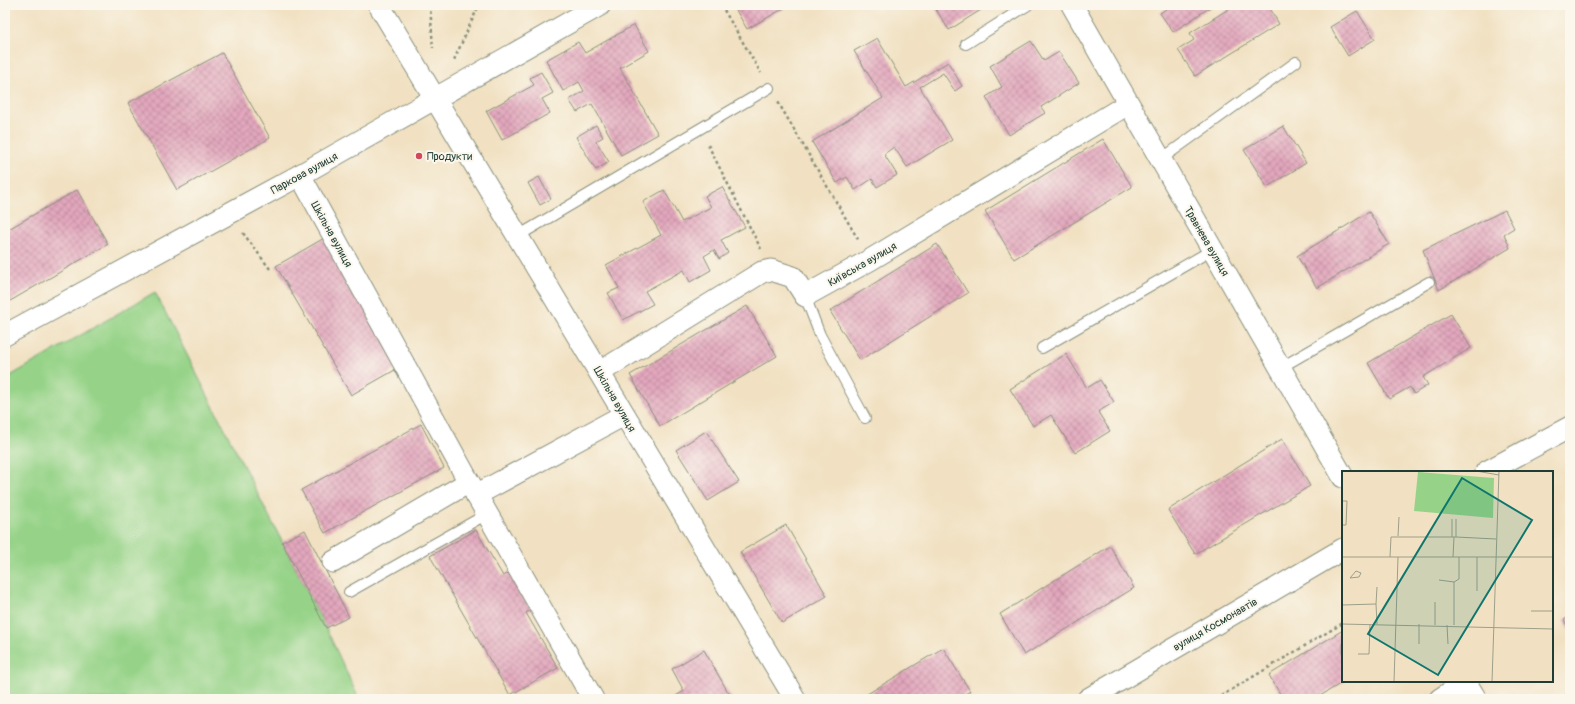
<svg xmlns="http://www.w3.org/2000/svg" width="1575" height="704" font-family="Pangolin,sans-serif">
<defs>
<pattern id="building-cross-hatch" width="8" height="8" patternUnits="userSpaceOnUse"><rect width="8" height="8" fill="#e3a7bd"/><path d="M0 0l8 8M0 8l8-8" fill="none" stroke="#b7899a"/></pattern>
</defs>
<rect width="100%" height="100%" fill="#fbf7ec"/>
<filter id="ink" filterUnits="userSpaceOnUse"><feTurbulence type="fractalNoise" baseFrequency=".025" numOctaves="2"/><feDisplacementMap in="SourceGraphic" scale="8" xChannelSelector="R" yChannelSelector="G"/><feConvolveMatrix kernelMatrix="1 2 1 2 8 2 1 2 1" color-interpolation-filters="sRGB"/></filter>
<filter id="wash" filterUnits="userSpaceOnUse"><feTurbulence type="fractalNoise" baseFrequency=".012" numOctaves="4" result="noise"/><feDisplacementMap in="SourceGraphic" scale="16" xChannelSelector="R" yChannelSelector="G"/><feGaussianBlur stdDeviation="0.9" result="paint"/><feColorMatrix in="noise" values="0 0 0 0 0 0 0 0 0 0 0 0 0 0 0 0 0 1.4 0 .05"/><feComposite in="paint" operator="in"/></filter>
<g filter="url(#wash)">
<rect width="100%" height="100%" fill="#f1e1c2"/>
<path fill="#96d388" stroke="#5a885e" d="M 155,292 L 326,628 L 359,699 L 5,699 L 5,379 Z"/>
<g id="blocks">
<g fill="url(#building-cross-hatch)">
<path d="M 733,5 L 790,5 L 747,29 Z"/>
<path d="M 933,5 L 982,5 L 984,8 L 949,30 Z"/>
<path d="M 1172,5 L 1212,5 L 1212,6 L 1173,32 L 1160,13 Z"/>
<path d="M 1235,5 L 1246,5 L 1248,9 L 1254,5 L 1268,5 L 1279,24 L 1195,76 L 1178,50 L 1194,40 L 1190,33 Z"/>
<path d="M 1357,11 L 1375,39 L 1348,56 L 1330,27 Z"/>
<path d="M 634,25 L 649,51 L 620,68 L 658,134 L 621,155 L 592,104 L 577,112 L 569,100 L 584,91 L 579,82 L 563,91 L 546,60 L 578,42 L 585,53 Z"/>
<path d="M 877,38 L 906,87 L 948,62 L 962,86 L 955,91 L 943,73 L 920,87 L 952,140 L 907,167 L 894,147 L 884,154 L 897,175 L 877,187 L 872,179 L 855,190 L 847,177 L 837,183 L 812,142 L 883,98 L 854,51 Z"/>
<path d="M 1031,41 L 1044,61 L 1059,52 L 1079,83 L 1041,107 L 1045,113 L 1009,135 L 986,97 L 1002,87 L 990,66 Z"/>
<path d="M 222,53 L 270,138 L 177,190 L 128,103 Z"/>
<path d="M 541,72 L 553,93 L 542,99 L 550,113 L 502,140 L 486,111 L 534,85 L 530,78 Z"/>
<path d="M 596,125 L 603,137 L 596,141 L 609,162 L 596,170 L 576,137 Z"/>
<path d="M 1283,126 L 1306,163 L 1267,187 L 1244,150 Z"/>
<path d="M 1103,139 L 1132,187 L 1014,259 L 985,211 Z"/>
<path d="M 539,177 L 551,199 L 540,205 L 528,183 Z"/>
<path d="M 722,187 L 745,227 L 721,240 L 728,253 L 719,259 L 714,250 L 704,256 L 711,270 L 690,282 L 684,270 L 645,291 L 653,304 L 623,320 L 608,293 L 619,288 L 606,265 L 661,235 L 643,202 L 664,190 L 682,222 L 711,207 L 705,196 Z"/>
<path d="M 77,190 L 108,244 L 5,304 L 5,231 Z"/>
<path d="M 1505,210 L 1514,228 L 1504,234 L 1510,248 L 1439,290 L 1423,250 Z"/>
<path d="M 1369,212 L 1389,244 L 1317,288 L 1297,256 Z"/>
<path d="M 326,237 L 402,366 L 351,395 L 276,266 Z"/>
<path d="M 937,244 L 968,293 L 860,360 L 830,311 Z"/>
<path d="M 747,306 L 777,356 L 660,426 L 630,375 Z"/>
<path d="M 1451,314 L 1471,348 L 1423,377 L 1428,385 L 1414,394 L 1410,387 L 1389,399 L 1368,363 Z"/>
<path d="M 1066,354 L 1087,388 L 1100,380 L 1114,402 L 1098,412 L 1110,431 L 1075,453 L 1051,415 L 1033,426 L 1010,389 Z"/>
<path d="M 421,424 L 444,468 L 325,533 L 301,490 Z"/>
<path d="M 706,431 L 739,482 L 708,501 L 676,450 Z"/>
<path d="M 1282,439 L 1310,486 L 1195,554 L 1168,510 Z"/>
<path d="M 786,525 L 827,596 L 782,623 L 740,552 Z"/>
<path d="M 305,530 L 349,617 L 326,628 L 282,542 Z"/>
<path d="M 476,530 L 503,576 L 512,571 L 534,608 L 526,613 L 558,668 L 510,695 L 430,556 Z"/>
<path d="M 1110,546 L 1134,588 L 1024,655 L 1000,614 Z"/>
<path d="M 1570,616 L 1570,631 L 1564,620 Z"/>
<path d="M 1343,630 L 1343,681 L 1345,681 L 1315,699 L 1283,699 L 1269,675 Z"/>
<path d="M 943,648 L 970,691 L 957,699 L 859,699 Z"/>
<path d="M 704,650 L 732,699 L 671,699 L 684,691 L 672,669 Z"/>
</g>
</g>
</g>
<g filter="url(#ink)">
<use href="#blocks" fill-opacity="0" stroke="#888f7b" stroke-width="1"/>
<g fill="none" stroke-linecap="round" stroke-linejoin="round">
<g stroke="#888f7b" stroke-width="12">
<g id="service">
<path d="M 966,44 L 1028,5"/>
<path d="M 1160,160 L 1296,62"/>
<path d="M 518,236 L 769,88"/>
<path d="M 805,296 L 820,335 L 865,418"/>
<path d="M 1042,348 L 1212,250"/>
<path d="M 1280,368 L 1429,282"/>
<path d="M 349,592 L 487,514"/>
<path d="M 1569,699 L 1570,698"/>
</g>
</g>
<g stroke="#888f7b" stroke-width="23">
<g id="minor">
<path d="M 379,5 L 795,699"/>
<path d="M 1072,5 L 1343,477"/>
<path d="M 300,175 L 469,482"/>
<path d="M 5,335 L 300,175 L 600,5"/>
<path d="M 600,372 L 762,272 L 771,270 L 793,277 L 805,296 L 870,260 L 1128,104"/>
<path d="M 1486,472 L 1570,427"/>
<path d="M 476,495 L 624,415"/>
<path d="M 333,562 L 469,482 L 593,699"/>
<path d="M 1465,681 L 1476,699"/>
<path d="M 1088,699 L 1343,549"/>
<path d="M 1440,699 L 1466,682"/>
</g>
</g>
<g stroke="#888f7b" stroke-width="2.5" stroke-dasharray="3 3" stroke-linecap="butt">
<path d="M 430,5 L 433,48"/>
<path d="M 721,5 L 761,73"/>
<path d="M 454,60 L 479,5"/>
<path d="M 778,102 L 859,241"/>
<path d="M 708,145 L 761,249"/>
<path d="M 243,233 L 270,269"/>
<path d="M 1216,699 L 1343,623"/>
</g>
<use href="#service" stroke="#fff" stroke-width="10"/>
<use href="#minor" stroke="#fff" stroke-width="21"/>
</g>
</g>
<circle fill="#d1495b" stroke="#fbf7ec" stroke-width="1.5" cx="419" cy="156" r="4"/>
<g text-anchor="middle" stroke-width="4" stroke-linejoin="round" paint-order="stroke">
<g font-size="11" fill="#1f3d34" stroke="#fbf7ec" text-anchor="start">
<text x="427" y="160">Продукти</text>
</g>
<g font-size="11" fill="#1f3d34" stroke="#fbf7ec">
<text transform="translate(304 173) rotate(-29)" y="4">Паркова вулиця</text>
<text transform="translate(332 234) rotate(61)" y="4">Шкільна вулиця</text>
<text transform="translate(1207 241) rotate(60)" y="4">Травнева вулиця</text>
<text transform="translate(862 264) rotate(-30)" y="4">Київська вулиця</text>
<text transform="translate(615 399) rotate(60)" y="4">Шкільна вулиця</text>
<text transform="translate(1215 624) rotate(-30)" y="4">вулиця Космонавтів</text>
</g>
</g>
<g transform="translate(1342 471)">
<rect width="211" height="211" fill="#f1e1c2"/>
<path d="M 76,1 L 152,7 L 151,47 L 72,40 Z" fill="#96d388"/>
<path fill="none" stroke="#9d9f89" stroke-width="1" d="M 134,0 L 157,4M 0,30 L 5,30 L 4,54 L 0,54M 56,65 L 57,46M 110,66 L 110,48M 114,66 L 154,68M 0,86 L 211,86M 48,86 L 49,66 L 114,66 L 114,48M 111,86 L 112,66M 14,100 L 19,102 L 17,106 L 8,107 ZM 97,109 L 112,111M 135,120 L 135,86M 34,133 L 35,116M 0,134 L 34,133 L 35,153M 189,140 L 211,140M 0,153 L 211,158M 93,154 L 93,131M 105,154 L 106,173M 112,154 L 112,111 L 117,108 L 117,86M 77,173 L 77,153M 16,183 L 27,183 L 28,153M 52,211 L 56,86M 150,211 L 157,0"/>
<path fill="#0f766e" fill-opacity="0.15" stroke="#0f766e" stroke-width="2" d="M 120,7 L 190,49 L 96,204 L 26,163 Z"/>
<rect width="211" height="211" fill="none" stroke="#1f3d34" stroke-width="2"/>
</g>
<rect width="1575" height="704" fill="none" stroke="#fbf7ec" stroke-width="20"/>
</svg>
